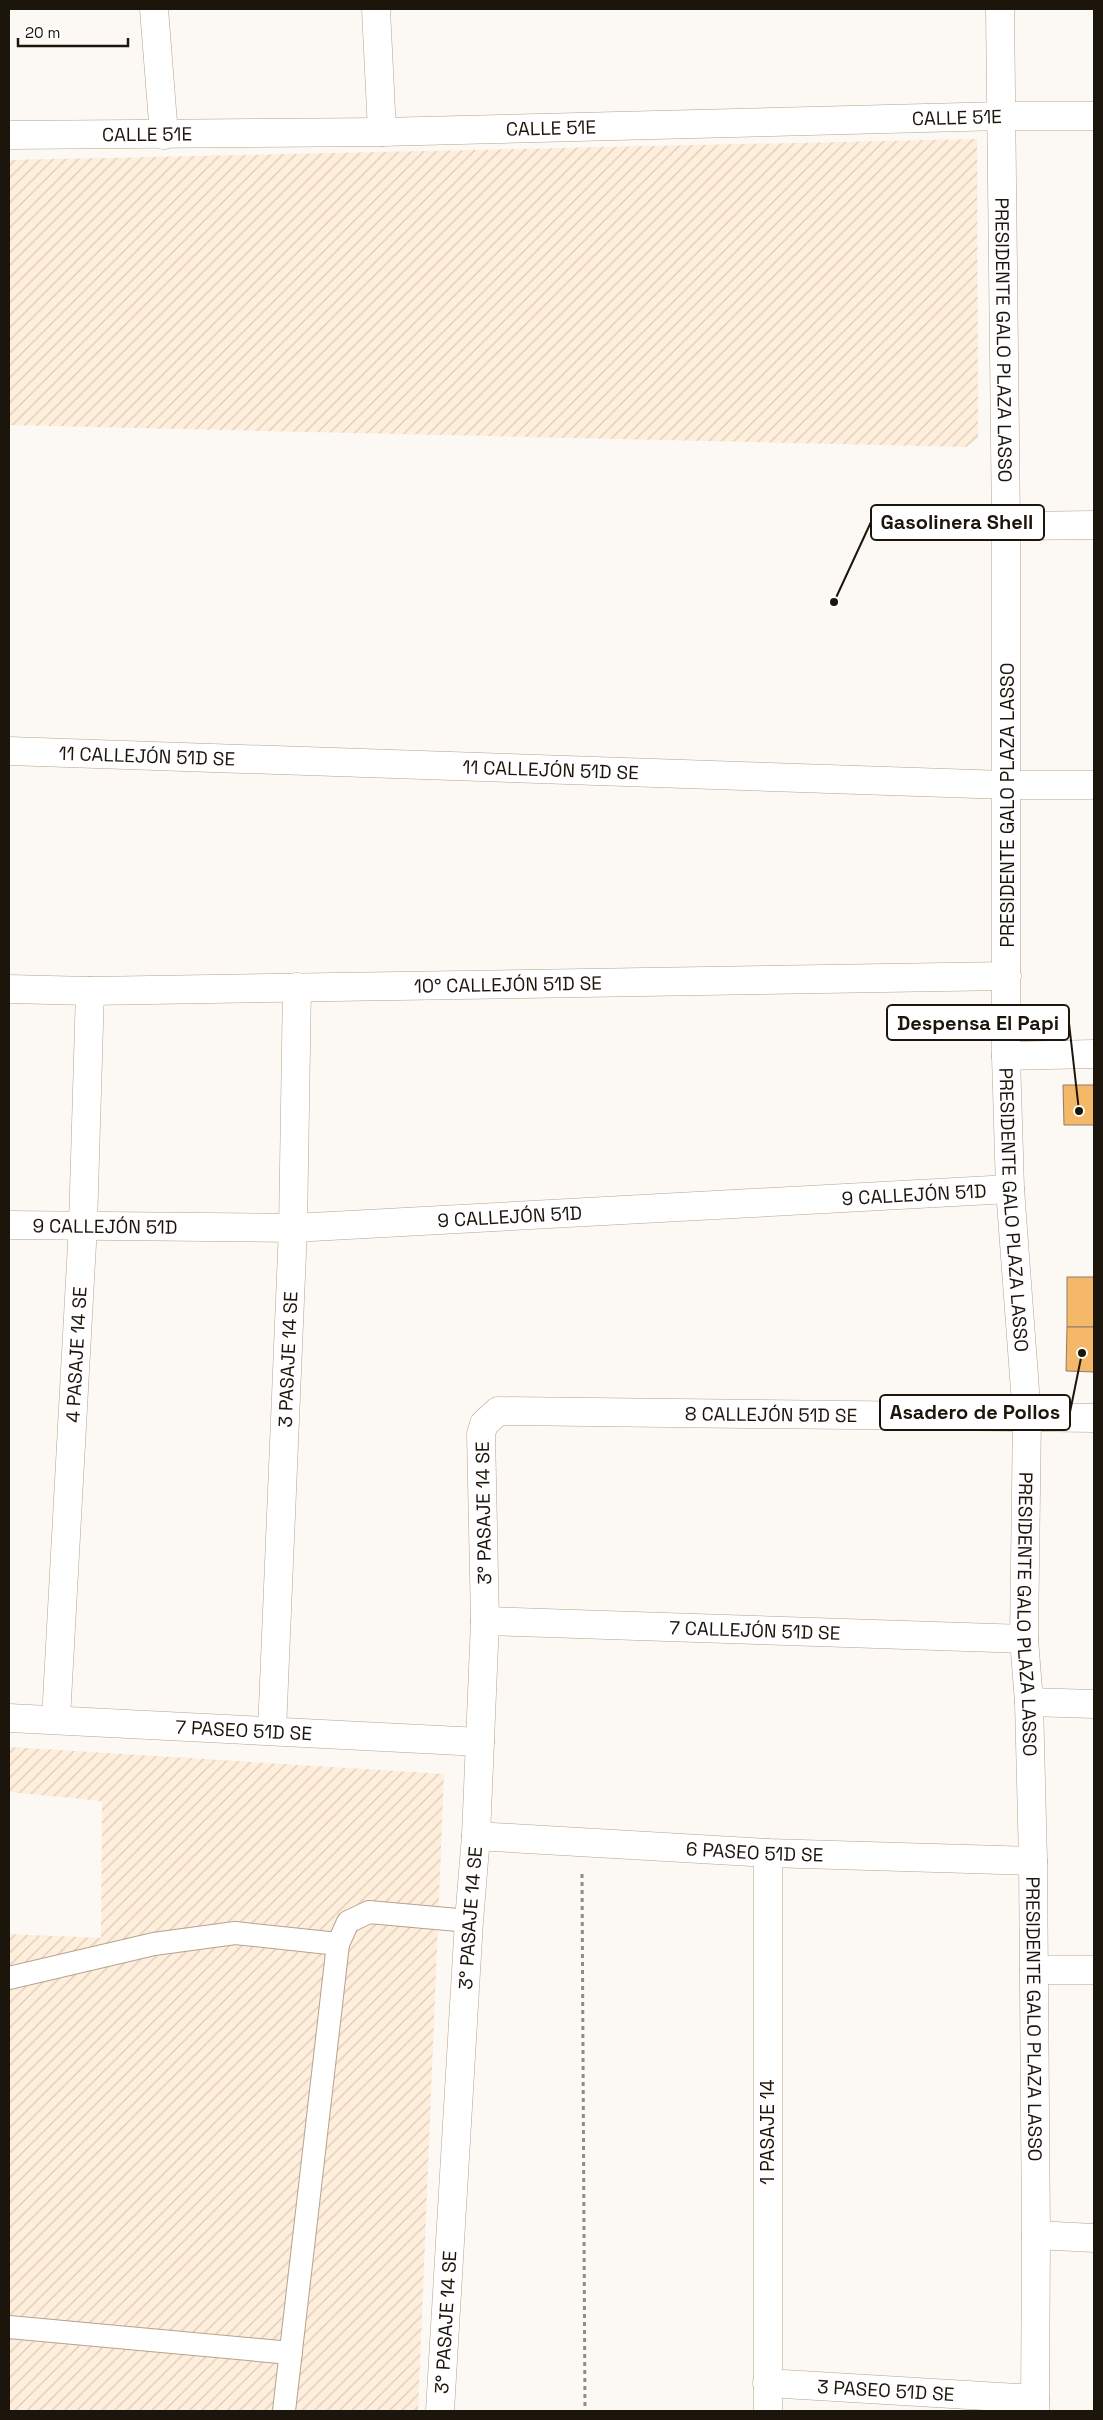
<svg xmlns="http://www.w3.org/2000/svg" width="1103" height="2420" font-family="'Space Grotesk',sans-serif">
<defs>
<pattern id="industrial-furrows" width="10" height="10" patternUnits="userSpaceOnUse" patternTransform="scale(1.25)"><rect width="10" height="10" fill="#feeedb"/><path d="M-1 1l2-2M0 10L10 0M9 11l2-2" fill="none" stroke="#d9cbbb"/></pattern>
</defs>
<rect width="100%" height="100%" fill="#fcf8f3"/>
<g fill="url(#industrial-furrows)">
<path d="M 977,139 L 978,438 L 966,447 L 9,425 L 9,160 Z"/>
<path d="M 9,1747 L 444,1774 L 418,2411 L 9,2411 L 9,1934 L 101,1938 L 102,1801 L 9,1792 Z"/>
</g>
<g fill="#f5b768" stroke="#907d66">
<path d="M 1063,1085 L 1094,1085 L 1094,1125 L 1064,1125 Z"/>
<rect x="1067" y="1277" width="27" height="50"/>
<path d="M 1067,1327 L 1094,1327 L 1094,1372 L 1066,1371 Z"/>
</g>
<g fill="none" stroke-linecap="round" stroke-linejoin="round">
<g stroke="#b7a38b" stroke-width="24">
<g id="service">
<path d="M 9,1978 L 154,1944 L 235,1933 L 338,1944"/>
<path d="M 9,2327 L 291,2353"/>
<path d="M 284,2411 L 338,1944 L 348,1922 L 369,1912 L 469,1921"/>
</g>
</g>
<g stroke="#b7a38b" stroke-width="29">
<g id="minor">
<path d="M 154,9 L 164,135"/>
<path d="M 376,9 L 382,132"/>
<path id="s1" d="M 9,135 L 382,132 L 1002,116"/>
<path d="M 1006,526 L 1094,525"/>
<path id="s2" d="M 9,751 L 1006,785 L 1094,785"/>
<path id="s3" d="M 9,989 L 90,991 L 1007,976"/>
<path d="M 1006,1056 L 1094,1054"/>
<path id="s4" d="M 9,1225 L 293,1228 L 1010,1189"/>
<path id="s5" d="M 485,1621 L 1024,1639"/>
<path d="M 1029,1702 L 1094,1704"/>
<path id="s6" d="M 9,1718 L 480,1742"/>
<path id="s7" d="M 56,1719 L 83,1225 L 90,991"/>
<path id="s8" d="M 272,1731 L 293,1228 L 297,987"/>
<path id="s9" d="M 476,1836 L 768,1853 L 1033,1861"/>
<path d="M 768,1853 L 768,2411"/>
<path d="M 1034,1970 L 1094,1970"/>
<path d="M 1036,2235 L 1094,2238"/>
<path id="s10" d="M 767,2383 L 1035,2399"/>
<path id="s11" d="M 440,2411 L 469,1921 L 476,1836 L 485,1621 L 481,1434 L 484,1424 L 498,1411 L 1094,1418"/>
</g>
</g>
<g stroke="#b7a38b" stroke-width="29">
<g id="tertiary">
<path id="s12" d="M 1000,9 L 1006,526 L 1006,1056 L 1010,1189 L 1027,1417 L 1024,1639 L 1029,1702 L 1033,1861 L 1036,2235 L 1035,2411"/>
<path d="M 1002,116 L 1094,116"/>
</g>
</g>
<path stroke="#918b84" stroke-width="3" stroke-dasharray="4 4" stroke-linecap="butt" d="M 582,1874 L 585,2411"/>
<use href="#service" stroke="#fff" stroke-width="22"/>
<use href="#minor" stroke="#fff" stroke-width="28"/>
<use href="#tertiary" stroke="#fff" stroke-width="28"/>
</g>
<g text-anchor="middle" stroke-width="4" stroke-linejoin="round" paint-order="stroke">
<g font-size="19" fill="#1c150c" stroke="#fff">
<text dy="7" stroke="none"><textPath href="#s1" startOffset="948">CALLE 51E</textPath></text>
<text dy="7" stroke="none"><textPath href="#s1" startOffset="542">CALLE 51E</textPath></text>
<text dy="7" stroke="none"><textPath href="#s1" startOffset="138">CALLE 51E</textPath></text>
<text dy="7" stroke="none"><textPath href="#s12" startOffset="331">PRESIDENTE GALO PLAZA LASSO</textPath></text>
<text dy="7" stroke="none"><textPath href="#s2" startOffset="138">11 CALLEJÓN 51D SE</textPath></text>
<text dy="7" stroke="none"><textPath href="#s2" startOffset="542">11 CALLEJÓN 51D SE</textPath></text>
<text transform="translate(1007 805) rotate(-90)" y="7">PRESIDENTE GALO PLAZA LASSO</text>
<text dy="7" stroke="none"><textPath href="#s3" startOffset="499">10° CALLEJÓN 51D SE</textPath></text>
<text dy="7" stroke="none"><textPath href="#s4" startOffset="906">9 CALLEJÓN 51D</textPath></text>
<text dy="7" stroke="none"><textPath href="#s12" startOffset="1201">PRESIDENTE GALO PLAZA LASSO</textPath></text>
<text dy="7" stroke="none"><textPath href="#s4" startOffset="501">9 CALLEJÓN 51D</textPath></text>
<text dy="7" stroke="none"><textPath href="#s4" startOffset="96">9 CALLEJÓN 51D</textPath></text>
<text dy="7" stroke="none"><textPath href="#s7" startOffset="365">4 PASAJE 14 SE</textPath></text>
<text dy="7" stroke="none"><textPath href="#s8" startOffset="372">3 PASAJE 14 SE</textPath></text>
<text dy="7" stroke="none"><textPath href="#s11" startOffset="1281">8 CALLEJÓN 51D SE</textPath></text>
<text transform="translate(483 1513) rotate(-91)" y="7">3° PASAJE 14 SE</text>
<text dy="7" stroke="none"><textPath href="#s12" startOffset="1606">PRESIDENTE GALO PLAZA LASSO</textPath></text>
<text dy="7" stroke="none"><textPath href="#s5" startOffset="270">7 CALLEJÓN 51D SE</textPath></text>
<text dy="7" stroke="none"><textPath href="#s6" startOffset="235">7 PASEO 51D SE</textPath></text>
<text dy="7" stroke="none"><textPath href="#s9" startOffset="279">6 PASEO 51D SE</textPath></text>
<text dy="7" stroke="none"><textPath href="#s11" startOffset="494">3° PASAJE 14 SE</textPath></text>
<text dy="7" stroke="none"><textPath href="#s12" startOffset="2011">PRESIDENTE GALO PLAZA LASSO</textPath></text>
<text transform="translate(767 2132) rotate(-90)" y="7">1 PASAJE 14</text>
<text dy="7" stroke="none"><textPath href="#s11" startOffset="89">3° PASAJE 14 SE</textPath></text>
<text dy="7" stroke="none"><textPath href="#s10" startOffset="119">3 PASEO 51D SE</textPath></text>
</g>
</g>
<path fill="none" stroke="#1c150c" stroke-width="2" d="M834 602L871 522M1079 1111L1069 1023M1082 1353L1070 1412"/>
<g fill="#1c150c" stroke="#fff" stroke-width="2">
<circle cx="834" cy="602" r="5"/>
<circle cx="1079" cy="1111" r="5"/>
<circle cx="1082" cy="1353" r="5"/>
</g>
<g fill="#fff" stroke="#1c150c" stroke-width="2">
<rect x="871" y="505" width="173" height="35" rx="5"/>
<rect x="887" y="1005" width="182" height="35" rx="5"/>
<rect x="880" y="1395" width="190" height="35" rx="5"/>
</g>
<g font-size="20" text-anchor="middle" font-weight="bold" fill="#1c150c">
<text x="957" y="529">Gasolinera Shell</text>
<text x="978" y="1030">Despensa El Papi</text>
<text x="975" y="1419">Asadero de Pollos</text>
</g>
<rect width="1103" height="2420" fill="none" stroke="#1c150c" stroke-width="20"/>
<path d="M18 38v8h110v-8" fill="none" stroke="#1c150c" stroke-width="2.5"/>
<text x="25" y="38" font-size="15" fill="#1c150c" stroke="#ffffff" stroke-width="4" paint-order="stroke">20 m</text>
</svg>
